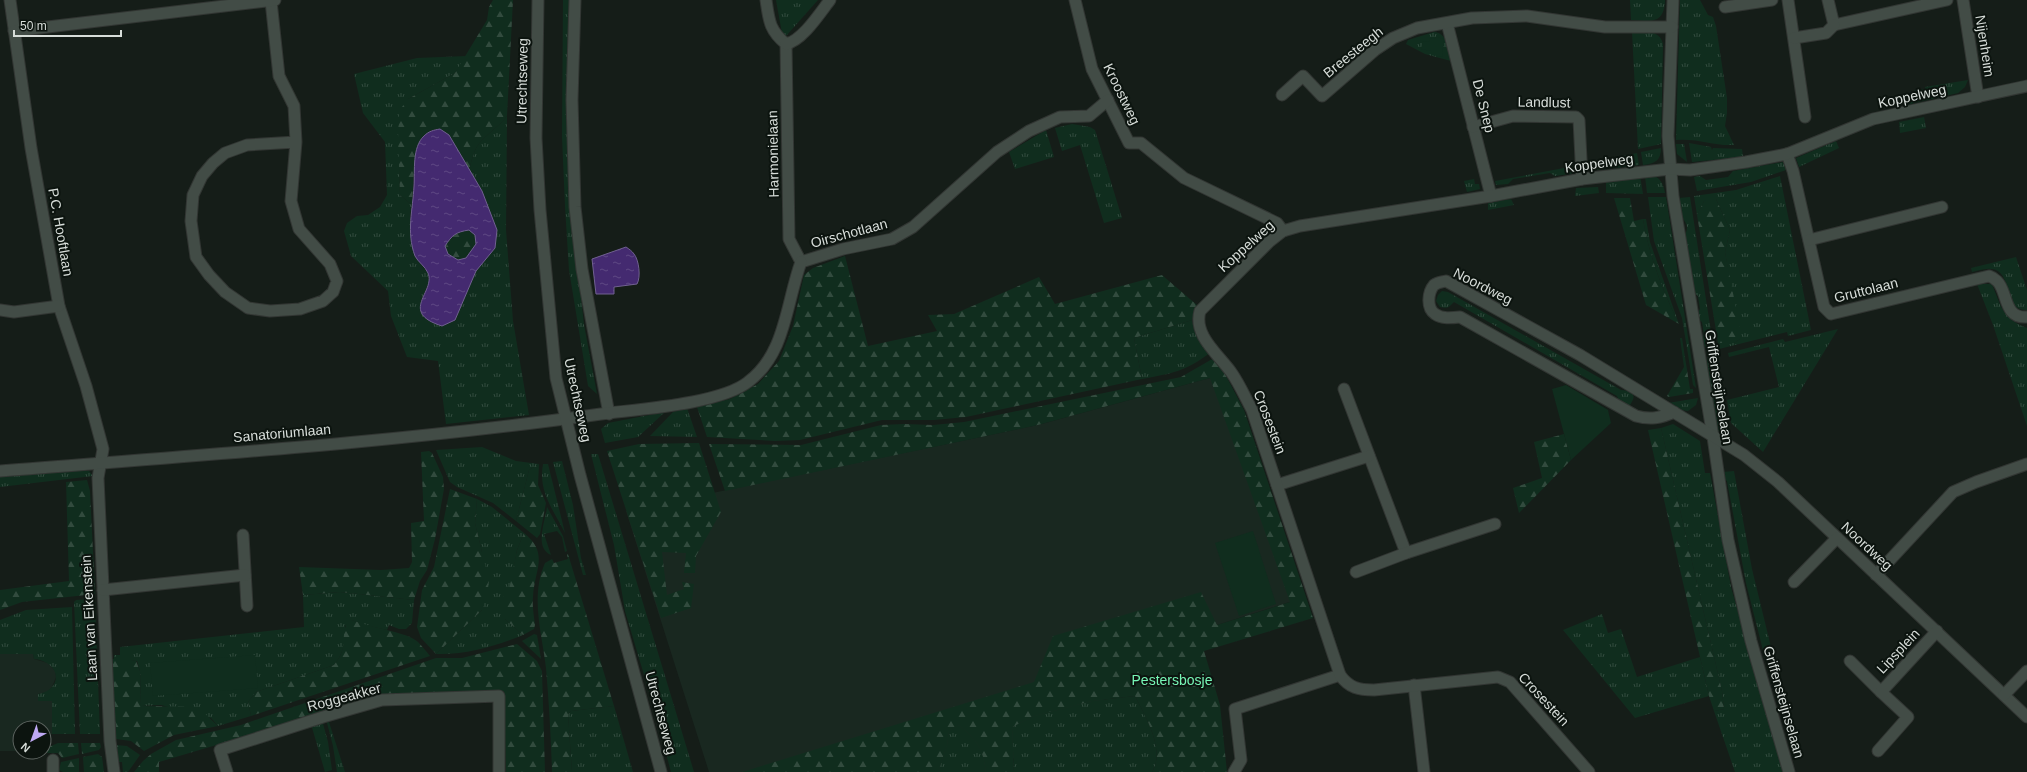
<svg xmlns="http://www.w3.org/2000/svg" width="2027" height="772" font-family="Arial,sans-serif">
<defs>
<pattern id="grass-tufts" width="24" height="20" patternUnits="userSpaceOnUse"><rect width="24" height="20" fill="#102d1e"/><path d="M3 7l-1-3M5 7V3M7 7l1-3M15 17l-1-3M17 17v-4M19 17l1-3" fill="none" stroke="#324b3e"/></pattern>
<pattern id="forest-firs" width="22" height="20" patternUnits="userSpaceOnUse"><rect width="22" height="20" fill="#102d1e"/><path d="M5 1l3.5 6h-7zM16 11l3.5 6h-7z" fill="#324b3e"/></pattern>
<pattern id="water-ripples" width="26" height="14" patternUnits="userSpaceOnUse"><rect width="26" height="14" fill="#442a70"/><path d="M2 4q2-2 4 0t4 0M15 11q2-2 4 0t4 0" fill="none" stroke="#5e4884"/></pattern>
</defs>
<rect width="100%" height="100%" fill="#151d18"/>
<g fill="#192820">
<path d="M 1224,372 L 1299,599 L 1217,625 L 993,772 L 709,772 L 626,511 L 1038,425 L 1210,378 Z"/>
<path d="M 0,654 L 33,654 L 34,659 L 48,663 L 55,671 L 56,677 L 52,687 L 47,692 L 38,694 L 52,701 L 52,734 L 44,735 L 44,728 L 20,728 L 20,751 L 0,751 Z"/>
</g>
<g fill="url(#grass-tufts)">
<path d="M 563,0 L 570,0 L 578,269 L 584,325 L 597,394 L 588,386 L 569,270 L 565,206 L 562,137 Z"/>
<path d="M 776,0 L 818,0 L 786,36 L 782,33 Z"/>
<path d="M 1630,0 L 1665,0 C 1664,25 1651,21 1631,20 Z"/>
<path d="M 1680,0 L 1700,0 L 1708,15 L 1713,17 L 1716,26 L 1727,98 L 1727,113 L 1725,126 L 1734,145 C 1713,146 1698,138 1676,140 Z"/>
<path d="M 1434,32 C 1447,33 1451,50 1451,61 L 1425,54 L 1406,44 L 1408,40 Z"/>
<path d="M 1632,32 C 1643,32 1660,29 1663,44 L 1661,144 L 1638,149 Z"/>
<path d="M 467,56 L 455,73 L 408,99 L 399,155 L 400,195 L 412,205 L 410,216 L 415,257 L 428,273 L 429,282 L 421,301 L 455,320 L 476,271 L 495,248 L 482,191 L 469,171 C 471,163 473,152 478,145 C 486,134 499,127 507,116 L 506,230 L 513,321 L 529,415 L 446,424 L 438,361 L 407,357 L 391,316 L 388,291 L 351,256 L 344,231 L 347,223 L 357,216 L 368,215 L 380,207 L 387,195 L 385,142 L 363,113 L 354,74 L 417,58 Z"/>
<path d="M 1968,80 L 1965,87 L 1958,93 L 1906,105 L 1907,100 L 1903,96 L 1914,94 L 1913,91 L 1925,89 L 1925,87 Z"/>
<path d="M 1924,117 L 1926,128 L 1900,133 L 1899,122 Z"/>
<path d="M 1072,124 L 1090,127 L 1095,130 L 1122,218 L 1104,223 L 1080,145 L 1062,151 L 1055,128 Z"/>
<path d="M 1046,130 L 1054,157 L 1015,169 L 1009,152 Z"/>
<path d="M 1836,141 L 1839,148 L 1799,167 L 1796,158 Z"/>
<path d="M 1689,143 L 1711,147 L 1712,150 L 1713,148 L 1742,149 L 1743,157 L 1692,162 Z"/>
<path d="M 1676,144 L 1684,144 L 1687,162 L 1677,154 Z"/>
<path d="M 1661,148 C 1661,160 1655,164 1643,165 L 1641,152 Z"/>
<path d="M 1637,153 L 1639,165 L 1615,168 L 1609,159 Z"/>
<path d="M 1602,160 L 1607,169 L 1592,170 L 1590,162 Z"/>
<path d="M 1783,162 L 1786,170 L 1751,182 L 1697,191 L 1694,177 L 1700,176 L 1706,180 L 1728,177 L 1733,171 Z"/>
<path d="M 1575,166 L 1575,173 L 1555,176 L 1550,173 L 1513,179 L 1508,184 L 1496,185 L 1495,181 Z"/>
<path d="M 1652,175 C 1661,178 1663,184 1665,193 L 1647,193 L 1645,176 Z"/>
<path d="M 1640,176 L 1643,194 L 1606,193 L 1606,181 Z"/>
<path d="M 1780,176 L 1811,330 L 1788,336 L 1787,332 L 1719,349 L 1718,343 L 1734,343 L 1740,339 L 1725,252 L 1730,230 L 1716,199 L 1704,201 L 1697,215 L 1694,196 L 1736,190 Z"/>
<path d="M 1474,179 L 1475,184 L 1479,184 L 1480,189 L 1467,192 L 1464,181 Z"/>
<path d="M 1598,187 L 1599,193 L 1575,196 L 1576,188 Z"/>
<path d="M 1648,197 L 1666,197 L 1696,388 L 1693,385 L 1682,318 L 1654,241 Z"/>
<path d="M 1690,197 L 1720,389 L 1710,391 L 1705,363 L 1708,358 L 1706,347 L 1702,344 L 1701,338 L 1704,334 L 1702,322 L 1698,319 L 1697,313 L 1700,309 L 1698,296 L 1694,293 L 1685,235 C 1690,225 1685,223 1681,215 C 1679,211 1680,203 1679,198 Z"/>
<path d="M 1511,199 L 1514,205 L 1488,210 L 1488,203 Z"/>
<path d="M 1643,219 L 1646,219 L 1650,242 L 1679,324 C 1663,291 1649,256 1643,219 Z"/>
<path d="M 2016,257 L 2027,290 L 2027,310 C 2002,312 2014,270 1991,269 C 1985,268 1978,271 1972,272 L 1971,268 Z"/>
<path d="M 1977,284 L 1992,284 C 2001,307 2003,319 2027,328 L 2027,426 L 1993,325 Z"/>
<path d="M 1442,291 L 1448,292 L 1621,390 L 1631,391 C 1635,396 1634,399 1630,405 L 1625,405 L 1619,401 L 1617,396 L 1454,302 C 1449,307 1448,309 1440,307 L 1436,301 L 1438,295 Z"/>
<path d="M 1192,320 L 1194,330 L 1210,353 C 1184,372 1173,373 1142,379 L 1134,338 Z"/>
<path d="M 1838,329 L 1763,452 L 1731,423 L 1727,400 L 1779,387 L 1769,347 L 1729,357 L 1728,353 L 1783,339 L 1785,342 Z"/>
<path d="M 1721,394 L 1728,433 L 1728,439 L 1717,430 L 1711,395 Z"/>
<path d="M 1698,398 L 1696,405 L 1688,411 L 1680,410 L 1668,403 Z"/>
<path d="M 687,408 L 697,437 L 650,436 L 673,412 Z"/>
<path d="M 665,412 L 638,437 L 605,443 L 601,429 L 608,423 Z"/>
<path d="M 1673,424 L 1700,441 L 1705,473 L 1710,473 L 1731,587 L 1783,772 L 1735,772 L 1714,711 L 1724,709 L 1722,691 L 1661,428 Z"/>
<path d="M 482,447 L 516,461 L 539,464 L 529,470 L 516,521 L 493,503 L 457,487 L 450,482 L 436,450 Z"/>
<path d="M 591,454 L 598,454 L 694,772 L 671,772 L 653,705 L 625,611 L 614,545 Z"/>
<path d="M 562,461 L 573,505 L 581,558 L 586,575 L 583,575 L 553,462 Z"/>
<path d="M 543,464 L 548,464 L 565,533 C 553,509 538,492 543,464 Z"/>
<path d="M 81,470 L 89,471 L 93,476 L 0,487 L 0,477 Z"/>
<path d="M 1734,471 L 1752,569 L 1779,680 L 1773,682 L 1770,670 L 1768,670 L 1746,583 L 1727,481 L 1724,479 L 1723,472 Z"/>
<path d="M 477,499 L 492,507 L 524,533 L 517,550 L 505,619 L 523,635 C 495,646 467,655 436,654 L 482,610 L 482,552 L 475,523 Z"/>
<path d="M 547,507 L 563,536 L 567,551 L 565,552 L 562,537 L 557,531 L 544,534 L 551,555 C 534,548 545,522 547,507 Z"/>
<path d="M 340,592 L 414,600 L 412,623 L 406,629 L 399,629 L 389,625 L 387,630 L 361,624 L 352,620 L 345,626 C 345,642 344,653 334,665 L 256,692 L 248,702 L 251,716 L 218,726 L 211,718 L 161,705 L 141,706 L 140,671 L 137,661 L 114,659 L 114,655 L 120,655 L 120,647 L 304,627 L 303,595 Z"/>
<path d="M 90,599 L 95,601 L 100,734 L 80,734 L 74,602 L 76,600 Z"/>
<path d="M 72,607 L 75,734 L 52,734 L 52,701 L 38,701 L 38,694 C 63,690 62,662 34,659 L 33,654 L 0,654 L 0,620 L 26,610 Z"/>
<path d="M 1602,614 L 1608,633 L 1621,629 L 1637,677 L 1700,657 L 1709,696 L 1635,718 L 1563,630 Z"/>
<path d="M 1135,696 C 1145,716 1166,750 1152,772 L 1014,772 L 1012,727 L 1034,716 L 1092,701 Z"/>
<path d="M 614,706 L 633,772 L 572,772 L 568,714 L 571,711 Z"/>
<path d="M 326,719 L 328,719 L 345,772 L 337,772 L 333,746 Z"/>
<path d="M 322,720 L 328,742 L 332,770 L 325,772 L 311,724 Z"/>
<path d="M 959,725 C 977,740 983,748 986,772 L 938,772 L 947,745 L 949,731 Z"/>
</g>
<g fill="url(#forest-firs)">
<path d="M 493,0 L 513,0 L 507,116 C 499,127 486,134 478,145 C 473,152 471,163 469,171 L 449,135 L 440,129 L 431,130 L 414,170 L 412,205 L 400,195 L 398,139 L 399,111 L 408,99 L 455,73 L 487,20 L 489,7 Z"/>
<path d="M 1614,198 L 1630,198 L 1634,221 L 1643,219 C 1649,256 1663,291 1679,324 L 1646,305 Z"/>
<path d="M 1709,198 L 1716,199 L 1730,230 L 1725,252 L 1741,334 L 1740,339 L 1734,343 L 1718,343 L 1697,215 L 1704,201 Z"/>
<path d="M 469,230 L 475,235 L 477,244 L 466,258 L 458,260 L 448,254 L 445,246 C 452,235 456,232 469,230 Z"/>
<path d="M 845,256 L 868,346 L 937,331 L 928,315 L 954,314 L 1039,277 L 1055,304 L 1162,275 L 1197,305 L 1192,320 L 1134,338 L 1142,379 L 966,417 L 934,420 L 882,420 L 800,440 L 775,441 L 707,437 L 697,407 L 730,399 L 758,384 L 779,361 L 793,326 L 804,275 L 813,268 Z"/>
<path d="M 1680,338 L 1682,338 L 1690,389 L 1693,389 L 1693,393 L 1669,397 L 1667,396 L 1684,367 Z"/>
<path d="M 1214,358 L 1224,372 L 1244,410 L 1313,618 L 1204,651 L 1220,705 L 1227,772 L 1152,772 C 1166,750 1145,716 1135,696 L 1092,701 L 1034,716 L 1012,727 L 1014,772 L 986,772 C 983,748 977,740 959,725 L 949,731 L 947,745 L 938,772 L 742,772 L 1034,682 L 1053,636 L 1201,592 L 1217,625 L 1290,602 L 1210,378 L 1038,425 L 725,491 L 709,444 L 801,445 L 881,425 L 904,424 L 933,425 L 964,422 L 1181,377 Z"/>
<path d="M 1661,428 L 1722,691 L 1724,709 L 1714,711 L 1709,696 L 1648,430 Z"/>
<path d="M 1564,434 L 1571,460 L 1519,513 L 1513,488 L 1542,478 L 1534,442 Z"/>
<path d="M 699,443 L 721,512 L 696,556 L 695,573 L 684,573 L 686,553 L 662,552 L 667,595 L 684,589 L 682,582 L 694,584 L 691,608 L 661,618 L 607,451 L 639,444 Z"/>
<path d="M 429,451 L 432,453 L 443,477 L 444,489 L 435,539 L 427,570 L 420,581 L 414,600 L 340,592 L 303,595 L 299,567 L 381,570 L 409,568 L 412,562 L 411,523 L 424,521 L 421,452 Z"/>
<path d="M 539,464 L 538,485 L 546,503 L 540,534 L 537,538 L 516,521 L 529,470 Z"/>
<path d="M 87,480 L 90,491 L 95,594 L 22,602 L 0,610 L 0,590 L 69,581 L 66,482 Z"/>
<path d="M 450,489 L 477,499 L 475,523 L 489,581 L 487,595 L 482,610 L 436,654 L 421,638 L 417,627 L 422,590 L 434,567 Z"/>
<path d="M 524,533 C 550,554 534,570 533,597 C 532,606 534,616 535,625 L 534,629 L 523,635 L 505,619 L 499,602 L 509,590 L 517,550 Z"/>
<path d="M 568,554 L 614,706 L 571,711 L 568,714 L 572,772 L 552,772 C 551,738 549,703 546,668 C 542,633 530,597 545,563 L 552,559 L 554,563 L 568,559 L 567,555 Z"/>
<path d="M 352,620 C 367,627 408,632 418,642 C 422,646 426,651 430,656 L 251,716 L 248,702 L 256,692 L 334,665 C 350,646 339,637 348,621 Z"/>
<path d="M 534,634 L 537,635 L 541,659 L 522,641 Z"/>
<path d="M 517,644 L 537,661 L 542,671 L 545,772 L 506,772 L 504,691 L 382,696 L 159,762 L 159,772 L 134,772 L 143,761 L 151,754 L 176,740 L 241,725 L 436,658 L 462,658 Z"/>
<path d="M 120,658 L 136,661 L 140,671 L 141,706 L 198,707 L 218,726 L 174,735 L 144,751 L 131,741 L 116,739 L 112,659 Z"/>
<path d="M 58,743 L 78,743 L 79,754 L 62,758 L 58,753 L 34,753 L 44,752 L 44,749 Z"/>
<path d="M 81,743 L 100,743 L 101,747 L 99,750 L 82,754 Z"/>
<path d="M 116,745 L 127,746 L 140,755 L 128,772 L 123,772 L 122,762 L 118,762 Z"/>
<path d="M 98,754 L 102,757 L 104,772 L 84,772 L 83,757 Z"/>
<path d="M 79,758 L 79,772 L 63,772 L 59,770 L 61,762 Z"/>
</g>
<g fill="#102d1e">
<path d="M 1436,37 L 1444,39 L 1442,57 L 1431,55 L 1431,51 L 1421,49 L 1423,41 L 1429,42 L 1430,38 L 1435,39 Z"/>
<path d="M 1566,385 L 1608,410 L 1611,423 L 1571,460 L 1552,389 Z"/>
<path d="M 1253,531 L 1276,604 L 1239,616 L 1215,543 Z"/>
<path d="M 255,655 L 258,688 L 153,696 L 150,663 Z"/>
</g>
<g fill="url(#water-ripples)" stroke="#706090" fill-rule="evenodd">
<path d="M 440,129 L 449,135 L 482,191 L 497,230 L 495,248 L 476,271 L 455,320 L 442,326 C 398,312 436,292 428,273 C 425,266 418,262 415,256 C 406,232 413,209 414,186 C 415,171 412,147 424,136 C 429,131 434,130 440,129 ZM 469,230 L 475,235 L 476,244 L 466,258 L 458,260 L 448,254 L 445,246 C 452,235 456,232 469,230 Z"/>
<path d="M 626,247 C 629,249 632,251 634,254 C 639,260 641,277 637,284 L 614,287 L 614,294 L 596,294 L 592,259 Z"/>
</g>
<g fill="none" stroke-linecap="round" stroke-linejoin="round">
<g stroke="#323633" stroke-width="13">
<g id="minor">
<path d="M 10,0 L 31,148 L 59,306 L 86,386 L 103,449 L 98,478 L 110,741 L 114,772"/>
<path d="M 575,0 L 572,100 L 575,207 L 582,269 L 609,414"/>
<path d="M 766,0 C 769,20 769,30 786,44 L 789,239 L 801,262"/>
<path d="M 1075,0 L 1092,69 L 1129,143 L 1141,143 L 1184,178 L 1277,223 L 1283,231"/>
<path d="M 1673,0 L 1668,136 L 1673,196 L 1713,437 L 1728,540 L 1751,641 L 1789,772"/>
<path d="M 1788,0 L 1805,117"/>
<path d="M 1828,0 L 1834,25 L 1947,0"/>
<path d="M 1963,0 L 1978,97"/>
<path d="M 271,1 L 279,76 L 294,106 L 296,142 L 291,201 L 299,229 L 330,264 L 337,281 L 333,292 L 323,301 L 300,309 L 270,311 L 248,308 L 225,292 L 209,275 L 196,257 L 191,221 L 193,195 L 202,176 L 213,163 L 225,153 L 247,145 L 296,142"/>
<path d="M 1725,7 L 1772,0"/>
<path d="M 1447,23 L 1491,196"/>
<path d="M 14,31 L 275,0"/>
<path d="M 1794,38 L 1826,33 L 1834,25"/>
<path d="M 786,44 C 802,41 820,13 830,0"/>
<path d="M 1282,95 L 1303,76 L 1322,96 L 1375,50 L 1393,38 L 1417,28 L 1472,18 L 1527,16 L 1605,27 L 1672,27"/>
<path d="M 1473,127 L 1513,116 L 1576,117 L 1579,120 L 1582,179"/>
<path d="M 1787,154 L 1793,171 L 1824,307 L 1831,314 L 1989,276 C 1992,277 1995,279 1997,281 C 2008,291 2003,319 2027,317"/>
<path d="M 1809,240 L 1942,207"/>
<path d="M 801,262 L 843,249 L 892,239 L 913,227 L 997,152 L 1029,131 L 1060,117 L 1089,116 L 1108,100"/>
<path d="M 0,310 L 14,312 L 59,306"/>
<path d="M 1344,389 L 1406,553"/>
<path d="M 1674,412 C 1661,418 1650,420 1636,416 L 1460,317 C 1451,318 1442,319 1435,314 C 1426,308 1428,292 1434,285 C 1438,282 1442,282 1446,281 L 1580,355 L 1744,455 L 1778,482 L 2027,717"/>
<path d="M 0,471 C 201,455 402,442 601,414 C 639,409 720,404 748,382 C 786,354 786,303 801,262"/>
<path d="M 1277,485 L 1369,456"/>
<path d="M 243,535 L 247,606"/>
<path d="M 1356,572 L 1406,553 L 1495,524"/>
<path d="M 1876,575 L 1953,492 L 1976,482 L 2027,464"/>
<path d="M 1794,582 L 1837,538"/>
<path d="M 103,590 L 245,575"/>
<path d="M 1850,661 L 1881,692"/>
<path d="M 1414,685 L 1424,772"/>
<path d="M 2004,695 L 2027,671"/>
<path d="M 1878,751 L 1908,717 L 1881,692 L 1937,631"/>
<path d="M 53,772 L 53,760"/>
<path d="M 227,772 L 220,750 L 323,717 L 382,700 L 499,696 L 499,772"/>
<path d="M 1234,772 L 1241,760 L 1235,709 L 1340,675"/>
<path d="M 1589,772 L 1510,682 L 1498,677 L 1374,690 C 1359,690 1349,688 1340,675 L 1252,410 C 1245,397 1239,383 1231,372 C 1218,354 1193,335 1200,311 L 1269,242 L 1283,231 L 1300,226 L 1491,196 L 1582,179 L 1670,169 L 1690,170 L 1746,162 L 1787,154 L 1873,119 L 2027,86"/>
</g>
</g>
<g stroke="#323633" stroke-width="13">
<path id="secondary" d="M 538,0 L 536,138 L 540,210 L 556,378 L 580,475 L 661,772"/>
</g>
<use href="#minor" stroke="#424c46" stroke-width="11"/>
<use href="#secondary" stroke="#424c46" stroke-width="11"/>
</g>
<g text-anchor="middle" stroke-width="4" stroke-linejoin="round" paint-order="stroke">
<g font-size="14" fill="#d7ddd9" stroke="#0c140f">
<text transform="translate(1985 46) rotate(81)" y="5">Nijenheim</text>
<text transform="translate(1353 52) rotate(-39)" y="5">Breesteegh</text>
<text transform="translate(522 81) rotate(-89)" y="5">Utrechtseweg</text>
<text transform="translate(1122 94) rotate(64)" y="5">Kroostweg</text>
<text transform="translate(1912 96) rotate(-12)" y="5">Koppelweg</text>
<text transform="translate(1544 102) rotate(1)" y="5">Landlust</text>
<text transform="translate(1484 106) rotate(76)" y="5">De Snep</text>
<text transform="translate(773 154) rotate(-91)" y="5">Harmonielaan</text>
<text transform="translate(1599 163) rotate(-8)" y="5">Koppelweg</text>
<text transform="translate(61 232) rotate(80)" y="5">P.C. Hooftlaan</text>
<text transform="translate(849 233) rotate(-15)" y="5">Oirschotlaan</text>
<text transform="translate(1246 246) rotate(-42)" y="5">Koppelweg</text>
<text transform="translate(1483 286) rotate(27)" y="5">Noordweg</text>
<text transform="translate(1866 290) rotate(-14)" y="5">Gruttolaan</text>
<text transform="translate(1719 387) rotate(81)" y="5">Griffensteijnselaan</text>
<text transform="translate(578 400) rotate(78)" y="5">Utrechtseweg</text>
<text transform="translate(1270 422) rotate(69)" y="5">Crosestein</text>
<text transform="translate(282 433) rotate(-5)" y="5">Sanatoriumlaan</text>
<text transform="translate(1867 546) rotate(43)" y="5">Noordweg</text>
<text transform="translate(89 618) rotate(-93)" y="5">Laan van Eikenstein</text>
<text transform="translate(1898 651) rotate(-47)" y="5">Lipsplein</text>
<text transform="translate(344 697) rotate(-15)" y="5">Roggeakker</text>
<text transform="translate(1544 699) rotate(47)" y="5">Crosestein</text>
<text transform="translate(1784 702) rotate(74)" y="5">Griffensteijnselaan</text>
<text transform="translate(661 713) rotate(75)" y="5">Utrechtseweg</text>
</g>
<g font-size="14" fill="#77f6b6" stroke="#0c140f">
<text x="1172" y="685">Pestersbosje</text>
</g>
</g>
<g transform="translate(32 740) rotate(221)"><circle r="19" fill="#0c140f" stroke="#5d6460"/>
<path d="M0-3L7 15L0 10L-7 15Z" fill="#bfa9f4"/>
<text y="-6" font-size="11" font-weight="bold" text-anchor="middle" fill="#d7ddd9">N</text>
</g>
<path d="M14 30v6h107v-6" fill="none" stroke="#d7ddd9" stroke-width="2"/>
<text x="20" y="30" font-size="12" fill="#d7ddd9" stroke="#0c140f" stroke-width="3" paint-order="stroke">50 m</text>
</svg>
